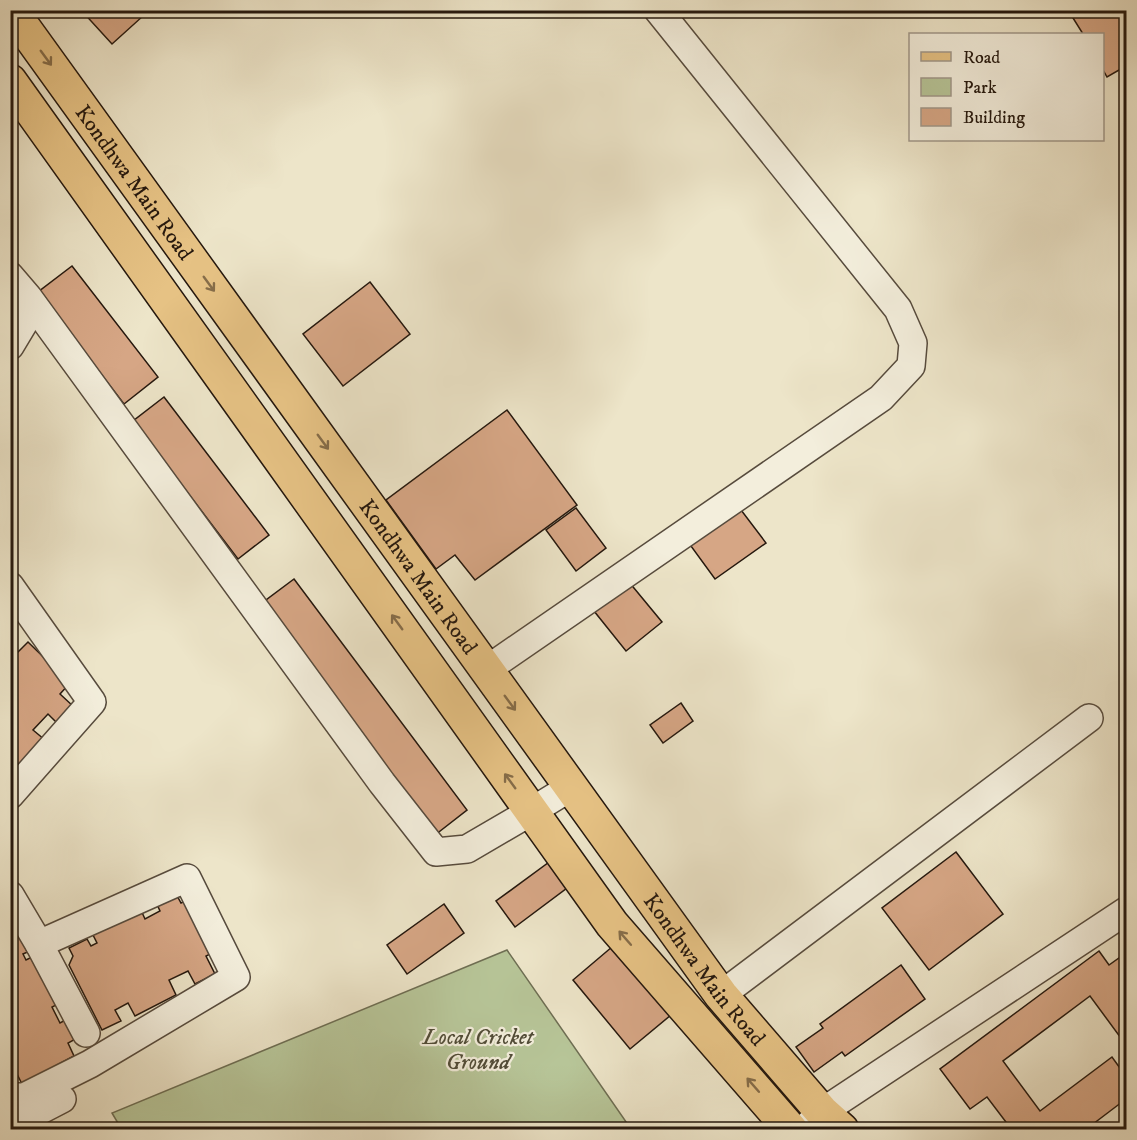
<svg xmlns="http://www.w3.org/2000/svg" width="1137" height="1140" font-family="'IM FELL DW Pica',serif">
<rect width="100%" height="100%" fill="#ede5c9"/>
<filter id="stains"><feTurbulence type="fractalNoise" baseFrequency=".00333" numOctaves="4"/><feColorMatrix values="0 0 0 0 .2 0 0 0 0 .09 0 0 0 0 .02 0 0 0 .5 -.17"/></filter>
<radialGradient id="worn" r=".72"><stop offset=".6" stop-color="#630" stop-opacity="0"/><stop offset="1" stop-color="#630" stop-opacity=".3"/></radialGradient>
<path fill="#b7c598" stroke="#6e6e53" stroke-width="1.5" d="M 507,950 L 631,1129 L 122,1130 L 112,1113 Z"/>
<g fill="#d6a685" stroke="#25180e" stroke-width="1.5">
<path d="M 81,10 L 139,10 L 143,16 L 112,44 Z"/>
<path d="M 1068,10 L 1126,10 L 1126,66 L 1107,77 L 1102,68 L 1102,34 L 1083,34 Z"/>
<path d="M 72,266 L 158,377 L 124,404 L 38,292 Z"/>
<path d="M 370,282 L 410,334 L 343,386 L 303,334 Z"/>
<path d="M 164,397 L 269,535 L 238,559 L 133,421 Z"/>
<path d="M 507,410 L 577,505 L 475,580 L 455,555 L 436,569 L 386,500 Z"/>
<path d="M 738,506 L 766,543 L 715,579 L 688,542 Z"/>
<path d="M 576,508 L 606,548 L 576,571 L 546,530 Z"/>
<path d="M 294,579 L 467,810 L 435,835 L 262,603 Z"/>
<path d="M 629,582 L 662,622 L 626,651 L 594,611 Z"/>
<path d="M 28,642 L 70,683 L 60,694 L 74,707 L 58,724 L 48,714 L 33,730 L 45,740 L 13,774 L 10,772 L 10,646 L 17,653 Z"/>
<path d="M 681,703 L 693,721 L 663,743 L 650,725 Z"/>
<path d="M 956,852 L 1003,914 L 929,970 L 882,908 Z"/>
<path d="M 556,857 L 575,882 L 515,927 L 496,901 Z"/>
<path d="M 174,890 L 181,903 L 194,897 L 220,949 L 206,956 L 215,974 L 195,984 L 188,971 L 169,980 L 176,995 L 135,1016 L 128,1003 L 115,1010 L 121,1021 L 102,1030 L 69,965 L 73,956 L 69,948 L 87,939 L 91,946 L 97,943 L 92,933 L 140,908 L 145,919 L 160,911 L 155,900 Z"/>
<path d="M 444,904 L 464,933 L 407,974 L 387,945 Z"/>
<path d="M 20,933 L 30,951 L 23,954 L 26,960 L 36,955 L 62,1002 L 52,1007 L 60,1023 L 71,1017 L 81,1036 L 68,1043 L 74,1056 L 22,1084 L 15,1070 L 10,1072 L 10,936 Z"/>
<path d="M 619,941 L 677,1010 L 630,1049 L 573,980 Z"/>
<path d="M 1099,951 L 1109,965 L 1126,953 L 1126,1045 L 1090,996 L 1003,1061 L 1040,1111 L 1112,1057 L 1125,1075 L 1126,1073 L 1126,1099 L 1085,1130 L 1027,1130 L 1023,1124 L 1015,1130 L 1012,1130 L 987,1097 L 970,1109 L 940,1069 Z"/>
<path d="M 901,965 L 925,999 L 845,1056 L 842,1052 L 814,1072 L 796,1047 L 823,1028 L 820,1024 Z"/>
</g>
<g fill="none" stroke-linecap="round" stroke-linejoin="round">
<g stroke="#574b3d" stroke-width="30">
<g id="street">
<path d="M 10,276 L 28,297 L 382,783 L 436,852 L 467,849 L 532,811 L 571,787"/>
<path d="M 10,346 L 34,306"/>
<path d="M 10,586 L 92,702 L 10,795"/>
<path d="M 486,670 L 881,398 L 911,366 L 913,343 L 898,309 L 658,10"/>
<path d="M 10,895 L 39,944 L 187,878 L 236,977 L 90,1064 L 24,1097 L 10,1097"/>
<path d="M 39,944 L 86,1033"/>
<path d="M 721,995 L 1089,718"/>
<path d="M 10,1126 L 62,1099"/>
<path d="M 803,1130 L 822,1112 L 1126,911"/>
</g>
</g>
<g stroke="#25180e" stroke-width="36">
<g id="primary">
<path id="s1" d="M 11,10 L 721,995 L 822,1112 L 842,1130"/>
<path d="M 10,81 L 612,924 L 791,1130"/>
</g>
</g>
<use href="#street" stroke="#f3eedc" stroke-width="27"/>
<use href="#primary" stroke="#e6c284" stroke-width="33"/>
</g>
<defs><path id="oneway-shaft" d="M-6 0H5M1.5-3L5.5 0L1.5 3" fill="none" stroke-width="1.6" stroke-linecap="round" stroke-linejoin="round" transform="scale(1.5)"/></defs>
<g stroke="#866d49">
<use href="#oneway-shaft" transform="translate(46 58) rotate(54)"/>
<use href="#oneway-shaft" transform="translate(209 284) rotate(54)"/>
<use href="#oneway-shaft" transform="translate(323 442) rotate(54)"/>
<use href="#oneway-shaft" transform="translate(397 622) rotate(-126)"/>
<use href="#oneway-shaft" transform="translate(510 703) rotate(54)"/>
<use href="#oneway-shaft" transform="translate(510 781) rotate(-126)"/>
<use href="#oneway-shaft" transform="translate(625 938) rotate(-131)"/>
<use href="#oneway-shaft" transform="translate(753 1085) rotate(-131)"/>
</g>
<g text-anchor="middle" stroke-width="4.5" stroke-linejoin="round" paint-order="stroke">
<g font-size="22" fill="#25180e" stroke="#f3eedc">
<text dy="8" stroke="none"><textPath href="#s1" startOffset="212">Kondhwa Main Road</textPath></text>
<text dy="8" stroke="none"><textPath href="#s1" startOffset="698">Kondhwa Main Road</textPath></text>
<text dy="8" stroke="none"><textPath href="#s1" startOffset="1184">Kondhwa Main Road</textPath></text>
</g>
<g font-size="22" font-style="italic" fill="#514c37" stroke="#f3eedc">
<text x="478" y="1044">Local Cricket<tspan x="478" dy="25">Ground</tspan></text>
</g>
</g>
<rect width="1137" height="1140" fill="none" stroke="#ede5c9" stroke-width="36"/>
<rect x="12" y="12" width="1113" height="1116" fill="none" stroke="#25180e" stroke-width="3"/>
<rect x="18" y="18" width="1101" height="1104" fill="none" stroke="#25180e" stroke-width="1.5"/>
<rect x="909" y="33" width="195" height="108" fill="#f3eedc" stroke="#a1988a" stroke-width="1.5"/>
<rect x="921" y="52" width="30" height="9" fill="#e6c284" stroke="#a1988a" stroke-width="1.5"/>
<text x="963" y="63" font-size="18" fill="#25180e">Road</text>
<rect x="921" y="78" width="30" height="18" fill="#b7c598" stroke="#a1988a" stroke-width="1.5"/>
<text x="963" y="93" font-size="18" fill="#25180e">Park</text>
<rect x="921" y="108" width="30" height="18" fill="#d6a685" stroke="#a1988a" stroke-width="1.5"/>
<text x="963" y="123" font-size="18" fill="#25180e">Building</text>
<rect width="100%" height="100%" filter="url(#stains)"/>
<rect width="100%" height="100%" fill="url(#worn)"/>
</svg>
